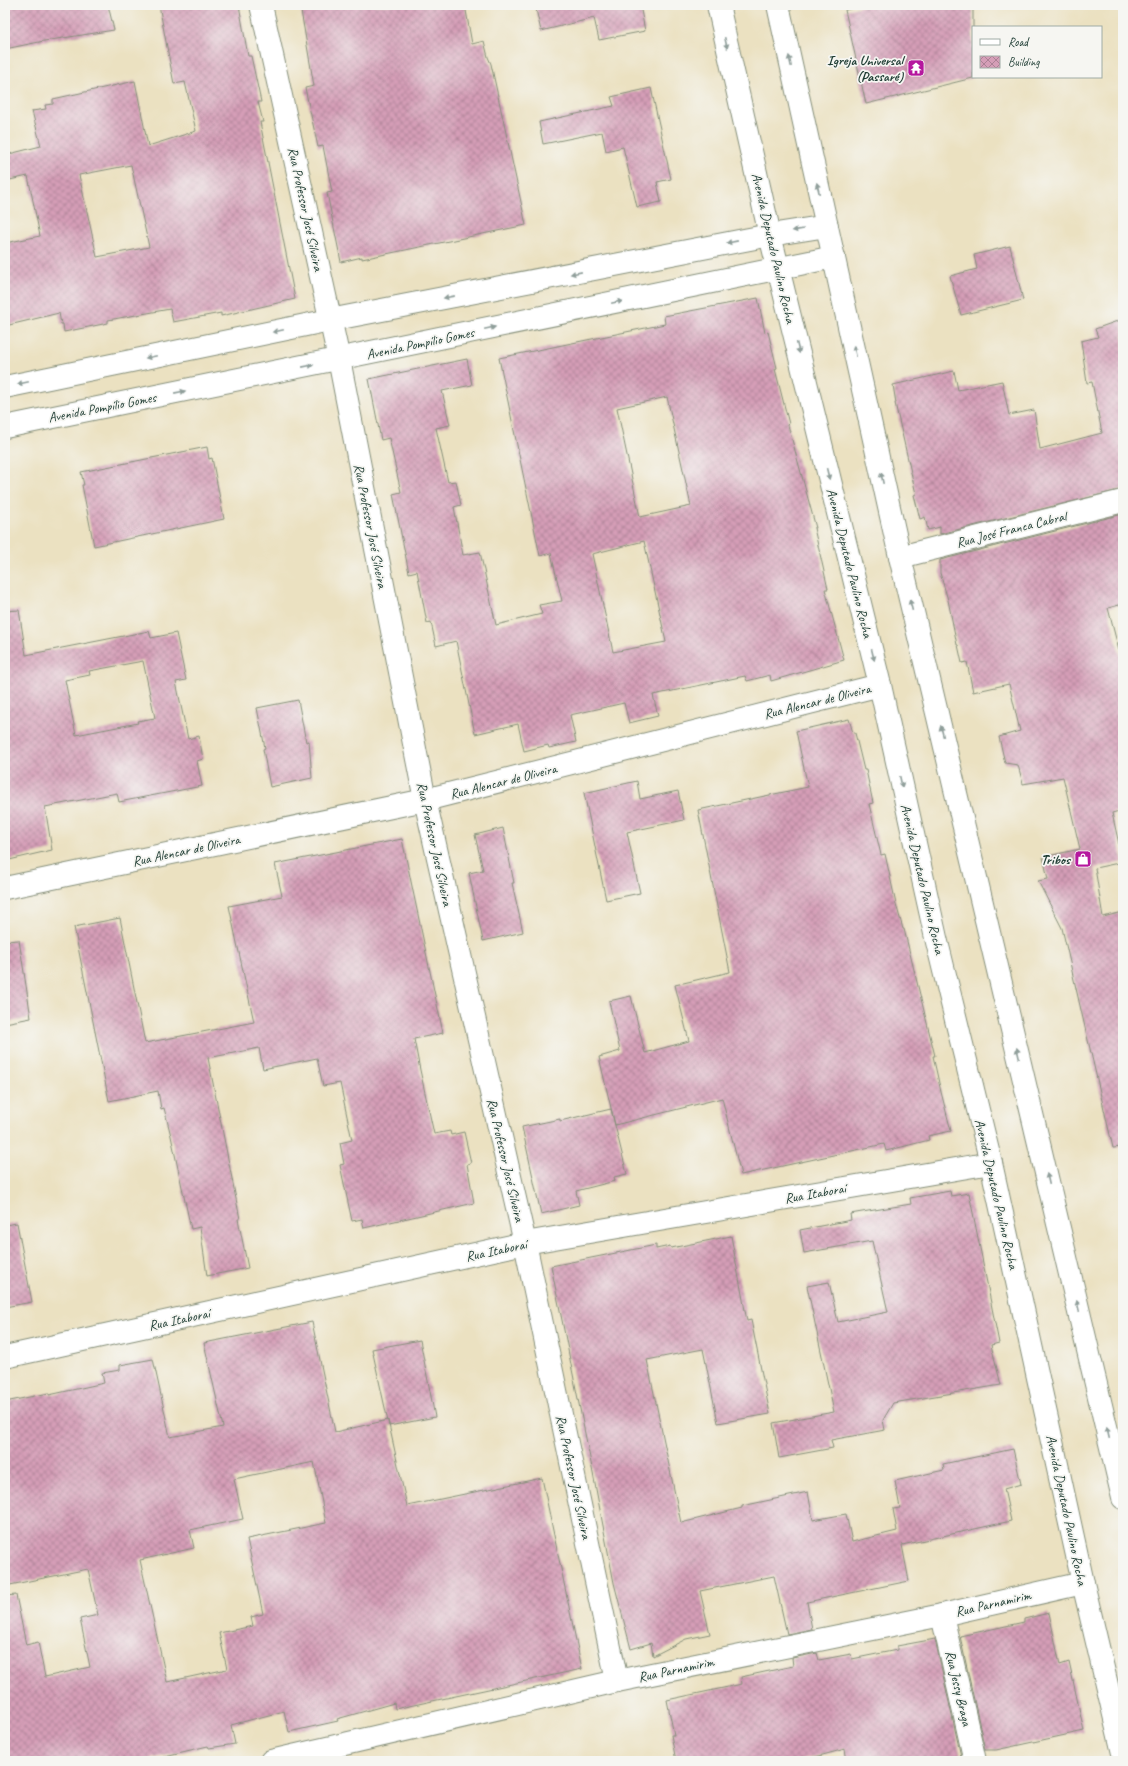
<svg xmlns="http://www.w3.org/2000/svg" width="1128" height="1766" font-family="Caveat,sans-serif">
<defs>
<pattern id="building-cross-hatch" width="8" height="8" patternUnits="userSpaceOnUse"><rect width="8" height="8" fill="#d59eb7"/><path d="M0 0l8 8M0 8l8-8" fill="none" stroke="#ac8296"/></pattern>
</defs>
<rect width="100%" height="100%" fill="#f6f6f2"/>
<filter id="ink" filterUnits="userSpaceOnUse"><feTurbulence type="fractalNoise" baseFrequency=".025" numOctaves="2"/><feDisplacementMap in="SourceGraphic" scale="8" xChannelSelector="R" yChannelSelector="G"/><feConvolveMatrix kernelMatrix="1 2 1 2 8 2 1 2 1" color-interpolation-filters="sRGB"/></filter>
<filter id="wash" filterUnits="userSpaceOnUse"><feTurbulence type="fractalNoise" baseFrequency=".012" numOctaves="4" result="noise"/><feDisplacementMap in="SourceGraphic" scale="16" xChannelSelector="R" yChannelSelector="G"/><feGaussianBlur stdDeviation="0.9" result="paint"/><feColorMatrix in="noise" values="0 0 0 0 0 0 0 0 0 0 0 0 0 0 0 0 0 1.4 0 .05"/><feComposite in="paint" operator="in"/></filter>
<g filter="url(#wash)">
<rect width="100%" height="100%" fill="#ebe1c1"/>
<g id="blocks">
<g fill="url(#building-cross-hatch)" fill-rule="evenodd">
<path d="M 5,5 L 108,5 L 114,30 L 44,41 L 5,49 Z"/>
<path d="M 159,5 L 239,5 L 248,56 L 251,56 L 261,102 L 258,102 L 263,122 L 260,122 L 295,299 L 221,316 L 221,313 L 173,322 L 170,309 L 108,320 L 108,323 L 64,332 L 63,324 L 61,324 L 59,313 L 5,326 L 5,243 L 40,236 L 28,176 L 5,181 L 5,155 L 41,146 L 32,111 L 46,109 L 45,105 L 53,104 L 53,99 L 135,81 L 148,146 L 196,131 L 185,82 L 174,84 ZM 131,165 L 149,247 L 97,257 L 79,175 Z"/>
<path d="M 300,5 L 465,5 L 472,44 L 484,41 L 488,57 L 491,64 L 526,225 L 362,259 L 362,257 L 341,262 L 327,193 L 332,192 L 323,146 L 318,147 L 305,88 L 314,86 Z"/>
<path d="M 535,5 L 640,5 L 645,31 L 599,40 L 594,18 L 541,31 Z"/>
<path d="M 867,5 L 973,5 L 973,78 L 866,104 L 845,10 Z"/>
<path d="M 651,88 L 671,179 L 657,182 L 661,202 L 637,207 L 623,147 L 606,151 L 602,132 L 543,144 L 539,122 L 614,106 L 611,97 Z"/>
<path d="M 1010,246 L 1023,300 L 961,315 L 950,276 L 977,269 L 974,255 Z"/>
<path d="M 758,298 L 765,333 L 768,332 L 777,368 L 775,369 L 789,424 L 788,425 L 816,528 L 814,528 L 828,589 L 825,589 L 844,660 L 771,681 L 770,675 L 747,681 L 745,676 L 653,695 L 658,716 L 629,723 L 624,703 L 570,715 L 576,742 L 549,748 L 548,745 L 524,751 L 518,724 L 475,734 L 456,641 L 436,646 L 431,622 L 427,623 L 417,571 L 409,573 L 393,494 L 401,492 L 389,438 L 381,440 L 369,379 L 467,359 L 472,385 L 442,391 L 450,425 L 436,428 L 448,482 L 456,481 L 461,505 L 454,507 L 463,555 L 480,552 L 496,625 L 542,614 L 539,605 L 562,601 L 551,553 L 540,556 L 499,358 L 665,324 L 664,316 ZM 667,397 L 691,506 L 640,517 L 617,408 ZM 644,541 L 666,642 L 613,652 L 592,554 Z"/>
<path d="M 1123,319 L 1123,489 L 940,534 L 940,527 L 928,530 L 925,517 L 920,519 L 914,495 L 916,494 L 895,403 L 896,403 L 893,385 L 954,371 L 958,390 L 1002,381 L 1009,415 L 1034,410 L 1040,449 L 1102,433 L 1092,382 L 1087,383 L 1081,341 L 1098,337 L 1095,329 Z"/>
<path d="M 207,447 L 209,459 L 212,458 L 224,519 L 94,546 L 82,485 L 84,485 L 81,472 Z"/>
<path d="M 1123,514 L 1123,604 L 1108,608 L 1123,666 L 1123,810 L 1112,813 L 1123,862 L 1095,868 L 1103,917 L 1123,912 L 1123,1147 L 1113,1148 L 1062,928 L 1038,881 L 1048,879 L 1043,857 L 1080,849 L 1063,777 L 1023,784 L 1018,765 L 1005,763 L 999,737 L 1020,731 L 1009,684 L 973,692 L 967,662 L 962,663 L 958,645 L 957,645 L 948,600 L 940,573 L 940,560 Z"/>
<path d="M 19,610 L 26,655 L 149,631 L 151,638 L 176,633 L 186,680 L 176,682 L 188,739 L 199,736 L 203,759 L 197,761 L 202,786 L 119,802 L 117,793 L 45,807 L 52,850 L 5,861 L 5,611 ZM 143,661 L 155,718 L 137,721 L 138,723 L 76,735 L 65,680 L 90,675 L 89,671 Z"/>
<path d="M 298,700 L 306,742 L 309,741 L 312,778 L 270,787 L 263,749 L 265,748 L 257,708 Z"/>
<path d="M 849,719 L 853,733 L 855,733 L 864,770 L 866,770 L 873,803 L 869,804 L 881,855 L 885,854 L 896,904 L 903,929 L 904,929 L 935,1056 L 933,1056 L 941,1092 L 951,1131 L 928,1136 L 929,1140 L 886,1151 L 884,1144 L 741,1175 L 722,1098 L 615,1125 L 599,1057 L 620,1051 L 609,1001 L 631,996 L 645,1053 L 689,1041 L 675,985 L 730,972 L 698,810 L 808,787 L 796,731 Z"/>
<path d="M 637,781 L 640,799 L 678,791 L 684,820 L 627,832 L 640,893 L 606,900 L 584,793 Z"/>
<path d="M 503,828 L 514,883 L 512,883 L 523,932 L 483,941 L 469,873 L 483,870 L 475,835 Z"/>
<path d="M 402,839 L 443,1033 L 414,1039 L 420,1070 L 434,1134 L 450,1131 L 451,1135 L 464,1132 L 471,1163 L 467,1164 L 474,1203 L 364,1228 L 362,1219 L 352,1221 L 340,1165 L 344,1164 L 340,1143 L 352,1140 L 340,1083 L 323,1086 L 317,1058 L 263,1069 L 259,1048 L 208,1058 L 240,1219 L 238,1219 L 248,1268 L 207,1276 L 200,1227 L 191,1229 L 171,1136 L 164,1108 L 161,1109 L 158,1091 L 109,1101 L 74,927 L 120,918 L 145,1043 L 254,1022 L 229,906 L 282,896 L 275,864 Z"/>
<path d="M 19,940 L 31,1018 L 5,1023 L 5,941 Z"/>
<path d="M 611,1109 L 627,1174 L 614,1177 L 615,1181 L 576,1191 L 579,1205 L 541,1214 L 522,1127 L 560,1119 L 560,1121 Z"/>
<path d="M 950,1191 L 951,1196 L 969,1193 L 999,1343 L 991,1345 L 1001,1385 L 893,1403 L 883,1420 L 885,1430 L 831,1440 L 833,1448 L 779,1458 L 773,1423 L 834,1412 L 807,1286 L 829,1282 L 838,1322 L 888,1312 L 872,1241 L 804,1253 L 800,1230 L 851,1220 L 850,1214 L 911,1204 L 910,1198 Z"/>
<path d="M 17,1223 L 32,1302 L 5,1307 L 5,1225 Z"/>
<path d="M 731,1236 L 747,1321 L 751,1320 L 770,1414 L 718,1423 L 703,1349 L 647,1360 L 681,1523 L 742,1508 L 742,1506 L 808,1492 L 813,1520 L 846,1514 L 852,1542 L 897,1531 L 893,1509 L 900,1508 L 895,1481 L 944,1470 L 943,1464 L 1013,1449 L 1021,1484 L 1004,1489 L 1011,1521 L 902,1545 L 909,1581 L 807,1602 L 812,1629 L 787,1634 L 774,1576 L 700,1591 L 710,1634 L 686,1639 L 653,1656 L 651,1643 L 631,1649 L 614,1583 L 591,1463 L 551,1266 L 656,1245 L 656,1249 L 670,1246 L 671,1248 Z"/>
<path d="M 312,1322 L 335,1432 L 388,1420 L 407,1506 L 542,1478 L 582,1669 L 395,1709 L 394,1703 L 337,1719 L 338,1721 L 289,1732 L 284,1711 L 231,1725 L 235,1744 L 209,1748 L 208,1746 L 143,1761 L 5,1761 L 5,1596 L 16,1595 L 26,1645 L 38,1642 L 45,1677 L 90,1667 L 80,1619 L 98,1615 L 88,1569 L 5,1586 L 5,1402 L 49,1393 L 49,1395 L 104,1383 L 102,1373 L 120,1370 L 120,1365 L 153,1359 L 170,1437 L 223,1427 L 204,1343 ZM 314,1462 L 326,1523 L 247,1539 L 263,1614 L 251,1617 L 253,1626 L 219,1633 L 227,1669 L 167,1682 L 140,1560 L 194,1548 L 190,1530 L 243,1519 L 234,1479 Z"/>
<path d="M 420,1340 L 435,1417 L 389,1426 L 372,1349 Z"/>
<path d="M 1049,1613 L 1060,1665 L 1069,1662 L 1084,1731 L 996,1750 L 985,1750 L 960,1636 L 1024,1622 L 1024,1619 Z"/>
<path d="M 935,1639 L 962,1761 L 847,1761 L 845,1749 L 800,1761 L 676,1761 L 671,1735 L 674,1735 L 667,1700 L 742,1684 L 741,1677 L 793,1666 L 792,1658 L 817,1653 L 819,1660 L 851,1654 L 852,1659 L 897,1650 L 897,1646 Z"/>
</g>
</g>
</g>
<g filter="url(#ink)">
<use href="#blocks" fill-opacity="0" stroke="#858f7a" stroke-width="1"/>
<g fill="none" stroke-linecap="round" stroke-linejoin="round">
<g stroke="#858f7a" stroke-width="24">
<g id="minor">
<path d="M 261,5 L 339,359 L 425,800 L 525,1243 L 617,1681"/>
<path d="M 900,557 L 1123,501"/>
<path d="M 5,888 L 425,800 L 880,685"/>
<path d="M 5,1357 L 525,1243 L 991,1163"/>
<path d="M 942,1615 L 975,1761"/>
<path d="M 271,1761 L 617,1681 L 942,1615 L 1083,1583"/>
</g>
</g>
<g stroke="#858f7a" stroke-width="24">
<g id="major">
<path d="M 718,5 L 770,235 L 880,685 L 936,938 L 991,1163 L 1083,1583 L 1123,1753"/>
<path d="M 778,5 L 900,557 L 1123,1498"/>
<path d="M 5,387 L 330,320 L 770,235 L 827,226"/>
<path d="M 5,427 L 834,257"/>
</g>
</g>
<use href="#minor" stroke="#fff" stroke-width="22"/>
<use href="#major" stroke="#fff" stroke-width="22"/>
</g>
<defs><path id="oneway-solid" d="M-6-.8H1V-3.2L6.5 0L1 3.2V.8H-6Z"/></defs>
<g fill="#8f9e9a">
<use href="#oneway-solid" transform="translate(726 43) rotate(77)"/>
<use href="#oneway-solid" transform="translate(790 61) rotate(-102)"/>
<use href="#oneway-solid" transform="translate(818 188) rotate(-103)"/>
<use href="#oneway-solid" transform="translate(798 230) rotate(171)"/>
<use href="#oneway-solid" transform="translate(732 242) rotate(169)"/>
<use href="#oneway-solid" transform="translate(576 273) rotate(169)"/>
<use href="#oneway-solid" transform="translate(449 297) rotate(169)"/>
<use href="#oneway-solid" transform="translate(617 302) rotate(-12)"/>
<use href="#oneway-solid" transform="translate(490 328) rotate(-12)"/>
<use href="#oneway-solid" transform="translate(278 331) rotate(168)"/>
<use href="#oneway-solid" transform="translate(798 348) rotate(76)"/>
<use href="#oneway-solid" transform="translate(855 351) rotate(-102)"/>
<use href="#oneway-solid" transform="translate(151 357) rotate(168)"/>
<use href="#oneway-solid" transform="translate(308 366) rotate(-11)"/>
<use href="#oneway-solid" transform="translate(23 383) rotate(168)"/>
<use href="#oneway-solid" transform="translate(180 392) rotate(-11)"/>
<use href="#oneway-solid" transform="translate(828 474) rotate(76)"/>
<use href="#oneway-solid" transform="translate(882 478) rotate(-102)"/>
<use href="#oneway-solid" transform="translate(911 605) rotate(-104)"/>
<use href="#oneway-solid" transform="translate(873 655) rotate(76)"/>
<use href="#oneway-solid" transform="translate(942 731) rotate(-104)"/>
<use href="#oneway-solid" transform="translate(901 782) rotate(78)"/>
<use href="#oneway-solid" transform="translate(1018 1053) rotate(-103)"/>
<use href="#oneway-solid" transform="translate(1048 1179) rotate(-103)"/>
<use href="#oneway-solid" transform="translate(1078 1306) rotate(-103)"/>
<use href="#oneway-solid" transform="translate(1108 1433) rotate(-103)"/>
</g>
</g>
<defs>
<g id="temple-square" transform="scale(0.9)"><rect x="-9" y="-9" width="18" height="18" rx="4" fill="#b5179e" stroke="#f6f6f2"/><path d="M0-6L5-2H3V0L6.5 2.5H4V6H1.5V3h-3V6H-4V2.5H-6.5L-3 0V-2H-5Z" fill="#fff"/></g>
<g id="shop-square" transform="scale(0.9)"><rect x="-9" y="-9" width="18" height="18" rx="4" fill="#b5179e" stroke="#f6f6f2"/><path d="M-5-2.5h2.3a2.7 3.5 0 0 1 5.4 0H5L5.5 6h-11ZM-1.5-2.5h3a1.5 2.3 0 0 0-3 0Z" fill="#fff"/></g>
</defs>
<g fill-rule="evenodd">
<use href="#temple-square" x="916" y="68"/>
<use href="#shop-square" x="1083" y="859"/>
</g>
<g text-anchor="middle" stroke-width="3.5" stroke-linejoin="round" paint-order="stroke">
<g font-size="14" font-weight="bold" fill="#1f3d34" stroke="#f6f6f2" text-anchor="end">
<text x="903" y="65">Igreja Universal<tspan x="903" dy="16">(Passaré)</tspan></text>
<text x="1070" y="864">Tribos</text>
</g>
<g font-size="14" fill="#1f3d34" stroke="#f6f6f2">
<text transform="translate(306 209) rotate(78)" y="5">Rua Professor José Silveira</text>
<text transform="translate(774 248) rotate(77)" y="5">Avenida Deputado Paulino Rocha</text>
<text transform="translate(420 343) rotate(-12)" y="5">Avenida Pompílio Gomes</text>
<text transform="translate(102 407) rotate(-11)" y="5">Avenida Pompílio Gomes</text>
<text transform="translate(371 526) rotate(79)" y="5">Rua Professor José Silveira</text>
<text transform="translate(1011 529) rotate(-14)" y="5">Rua José Franca Cabral</text>
<text transform="translate(850 563) rotate(76)" y="5">Avenida Deputado Paulino Rocha</text>
<text transform="translate(817 701) rotate(-14)" y="5">Rua Alencar de Oliveira</text>
<text transform="translate(503 781) rotate(-14)" y="5">Rua Alencar de Oliveira</text>
<text transform="translate(435 844) rotate(78)" y="5">Rua Professor José Silveira</text>
<text transform="translate(186 850) rotate(-12)" y="5">Rua Alencar de Oliveira</text>
<text transform="translate(923 879) rotate(77)" y="5">Avenida Deputado Paulino Rocha</text>
<text transform="translate(506 1160) rotate(77)" y="5">Rua Professor José Silveira</text>
<text transform="translate(815 1193) rotate(-10)" y="5">Rua Itaboraí</text>
<text transform="translate(997 1194) rotate(77)" y="5">Avenida Deputado Paulino Rocha</text>
<text transform="translate(496 1250) rotate(-12)" y="5">Rua Itaboraí</text>
<text transform="translate(179 1319) rotate(-12)" y="5">Rua Itaboraí</text>
<text transform="translate(574 1477) rotate(78)" y="5">Rua Professor José Silveira</text>
<text transform="translate(1067 1510) rotate(78)" y="5">Avenida Deputado Paulino Rocha</text>
<text transform="translate(993 1603) rotate(-13)" y="5">Rua Parnamirim</text>
<text transform="translate(676 1669) rotate(-12)" y="5">Rua Parnamirim</text>
<text transform="translate(959 1688) rotate(77)" y="5">Rua Jessy Braga</text>
</g>
</g>
<rect width="1128" height="1766" fill="none" stroke="#f6f6f2" stroke-width="20"/>
<rect x="972" y="26" width="130" height="52" fill="#f6f6f2" stroke="#a0aca6"/>
<rect x="980" y="39" width="20" height="6" fill="#ffffff" stroke="#a0aca6"/>
<text x="1008" y="46" font-size="12" fill="#1f3d34">Road</text>
<rect x="980" y="56" width="20" height="12" fill="url(#building-cross-hatch)" stroke="#a0aca6"/>
<text x="1008" y="66" font-size="12" fill="#1f3d34">Building</text>
</svg>
